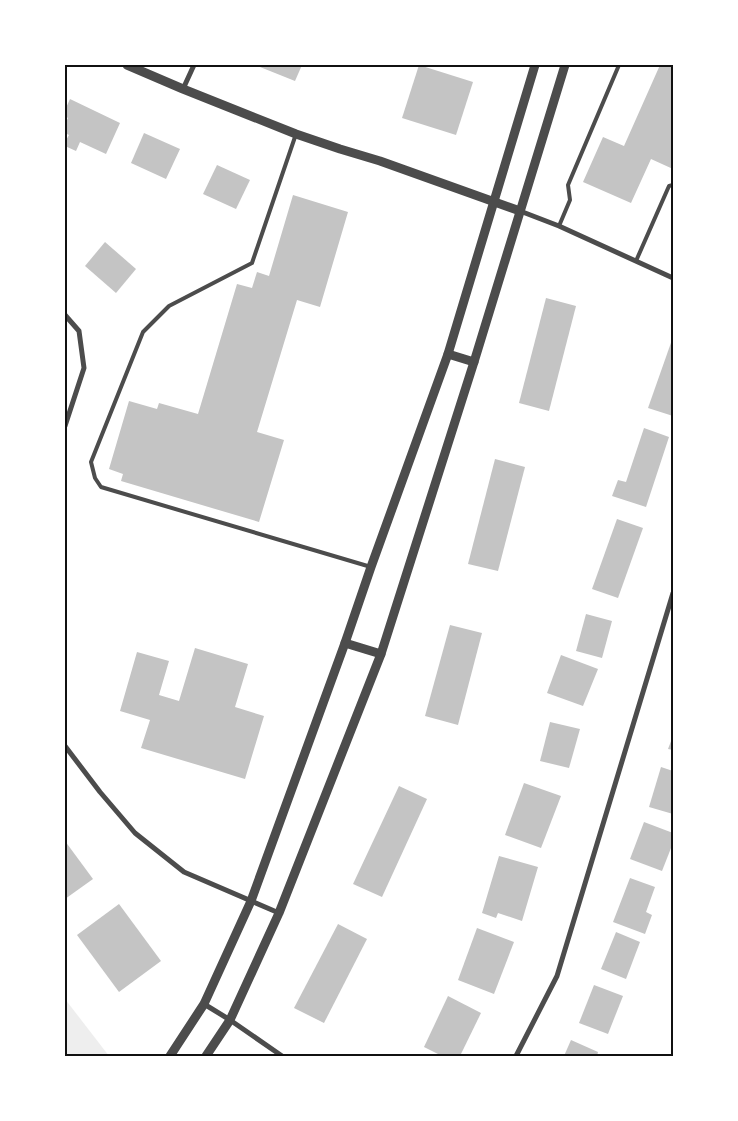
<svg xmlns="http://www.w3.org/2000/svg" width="738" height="1121" font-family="Karla,sans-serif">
<rect width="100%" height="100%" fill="#fff"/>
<path fill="#eee" d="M 65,999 L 109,1056 L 65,1056 Z"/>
<g fill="#c4c4c4">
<path d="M 255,65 L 302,65 L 295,81 Z"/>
<path d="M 419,65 L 473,82 L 456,135 L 402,118 Z"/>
<path d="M 660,65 L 673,65 L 673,169 L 651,159 L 631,203 L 583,182 L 603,137 L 624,146 Z"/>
<path d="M 70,99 L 120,123 L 106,154 L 80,142 L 76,151 L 65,146 L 65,142 L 69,135 L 65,133 L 65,124 L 68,118 L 65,116 L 65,110 Z"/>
<path d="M 144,133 L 180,149 L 166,179 L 131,163 Z"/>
<path d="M 217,165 L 250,180 L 236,209 L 203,194 Z"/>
<path d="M 293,195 L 348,212 L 320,307 L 297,300 L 257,432 L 284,440 L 259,522 L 121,481 L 123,474 L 109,469 L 129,401 L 157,409 L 159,403 L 198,414 L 237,284 L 252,288 L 257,272 L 269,276 Z"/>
<path d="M 105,242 L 136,269 L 116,293 L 85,266 Z"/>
<path d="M 546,298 L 576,306 L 549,411 L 519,403 Z"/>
<path d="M 673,337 L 673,416 L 648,408 Z"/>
<path d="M 644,428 L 669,437 L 646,507 L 612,496 L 618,480 L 626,482 Z"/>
<path d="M 495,459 L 525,467 L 498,571 L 468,564 Z"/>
<path d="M 617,519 L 643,528 L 618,598 L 592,589 Z"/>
<path d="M 586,614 L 612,621 L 602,658 L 576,651 Z"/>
<path d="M 450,625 L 482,633 L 458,725 L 425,716 Z"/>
<path d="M 195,648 L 248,664 L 235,707 L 264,716 L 245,779 L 141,748 L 150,720 L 120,711 L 137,652 L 169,661 L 159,695 L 179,701 Z"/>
<path d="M 561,655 L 598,669 L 583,706 L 547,693 Z"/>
<path d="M 550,722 L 580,729 L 569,768 L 540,761 Z"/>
<path d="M 673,736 L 673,750 L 668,749 Z"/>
<path d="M 661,767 L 673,771 L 673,814 L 649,807 Z"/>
<path d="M 524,783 L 561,796 L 541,848 L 505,835 Z"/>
<path d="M 399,786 L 427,799 L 382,897 L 353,884 Z"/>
<path d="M 644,822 L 673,833 L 673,843 L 662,871 L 630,859 Z"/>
<path d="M 65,841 L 93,879 L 65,899 Z"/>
<path d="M 499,856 L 538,867 L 522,921 L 498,913 L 496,918 L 482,913 Z"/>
<path d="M 630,878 L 655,887 L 646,912 L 652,915 L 645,934 L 613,922 Z"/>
<path d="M 119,904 L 161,961 L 119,992 L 77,935 Z"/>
<path d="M 338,924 L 367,939 L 324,1023 L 294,1008 Z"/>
<path d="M 477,928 L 514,942 L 494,994 L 458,980 Z"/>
<path d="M 616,932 L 640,942 L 626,979 L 601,969 Z"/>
<path d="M 594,985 L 623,996 L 608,1034 L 579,1023 Z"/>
<path d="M 448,996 L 481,1013 L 460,1056 L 442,1056 L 424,1047 Z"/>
<path d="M 571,1040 L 598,1052 L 597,1056 L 564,1056 Z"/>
</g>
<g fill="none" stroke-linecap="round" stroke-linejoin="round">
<g stroke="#4c4c4c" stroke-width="4">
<path d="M 296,134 L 252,263 L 169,306 L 143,332 L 91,462 L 95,478 L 101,487 L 371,567"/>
<path d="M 559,226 L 570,200 L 568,185 L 619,65"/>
<path d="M 636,261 L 669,186 L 673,185"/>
</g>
<g stroke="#4c4c4c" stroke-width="5">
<path d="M 183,89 L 194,65"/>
<path d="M 520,211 L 559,226 L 673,278"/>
<path d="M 65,315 L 79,331 L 84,368 L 65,426"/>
<path d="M 65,746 L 100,792 L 135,833 L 184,872 L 279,913"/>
<path d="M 204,1004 L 230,1020 L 282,1056"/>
<path d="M 516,1056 L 557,976 L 673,593"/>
</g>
<g stroke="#4c4c4c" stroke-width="9">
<path d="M 127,65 L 183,89 L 296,134 L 340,149 L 380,161 L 520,211"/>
<path d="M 448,354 L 474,362"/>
<path d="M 345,643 L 381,654"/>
<path d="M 170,1056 L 204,1004 L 251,901 L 345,643 L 371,567 L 448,354 L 535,65"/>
<path d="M 206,1056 L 230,1020 L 279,913 L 381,654 L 474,362 L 565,65"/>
</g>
</g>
<rect width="738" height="1121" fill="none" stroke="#ffffff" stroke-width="132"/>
<rect x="66" y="66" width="606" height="989" fill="none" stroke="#111" stroke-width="2"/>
</svg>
